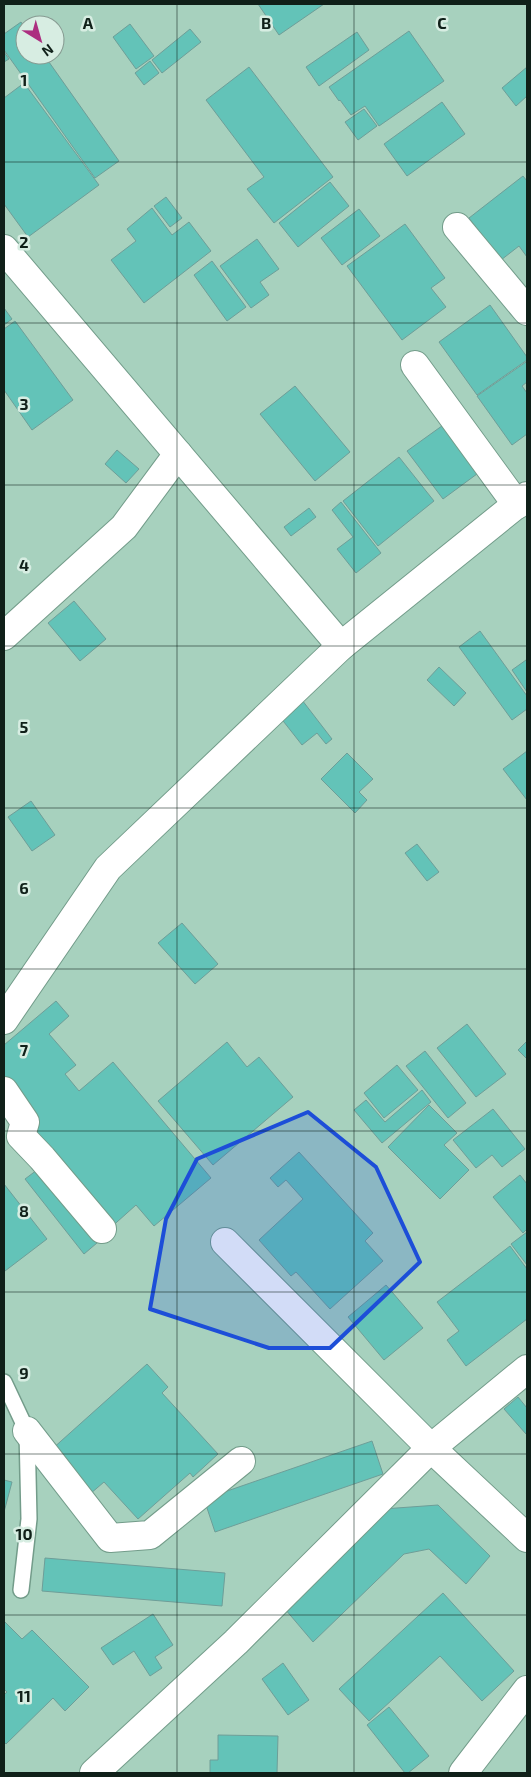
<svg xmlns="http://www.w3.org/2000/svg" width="531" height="1777" font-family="'Exo 2',sans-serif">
<rect width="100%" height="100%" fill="#a7d1be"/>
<g fill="#63c3b8" stroke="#6e9e98">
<path d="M 258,4 L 324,4 L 279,35 Z"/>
<path d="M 21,22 L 25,28 L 25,55 L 44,55 L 119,161 L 95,178 L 4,50 L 4,34 Z"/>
<path d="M 130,24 L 154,56 L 136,69 L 113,37 Z"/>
<path d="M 190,29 L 201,42 L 162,73 L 152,60 Z"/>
<path d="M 409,31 L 444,81 L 379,126 L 365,106 L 351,115 L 340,100 L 339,101 L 329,87 Z"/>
<path d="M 357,32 L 369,50 L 319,86 L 306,67 Z"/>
<path d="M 4,52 L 9,59 L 4,62 Z"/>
<path d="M 150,61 L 159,73 L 144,85 L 135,73 Z"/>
<path d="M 249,67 L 333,177 L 274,223 L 247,189 L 264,177 L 206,100 Z"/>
<path d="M 527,67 L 527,96 L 516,106 L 502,88 Z"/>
<path d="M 24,83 L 99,185 L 28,237 L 4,204 L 4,98 Z"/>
<path d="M 442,102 L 465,134 L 407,176 L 384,144 Z"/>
<path d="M 364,109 L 377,126 L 358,140 L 345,122 Z"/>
<path d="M 523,176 L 527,181 L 527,257 L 519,246 L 501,260 L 469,218 Z"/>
<path d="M 330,182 L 349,206 L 298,247 L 279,223 Z"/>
<path d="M 166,197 L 182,218 L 170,227 L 154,206 Z"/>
<path d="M 152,208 L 172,235 L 189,222 L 211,251 L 144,303 L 111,260 L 136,241 L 127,229 Z"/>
<path d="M 359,209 L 380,236 L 342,265 L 321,238 Z"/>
<path d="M 405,224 L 445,278 L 431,288 L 446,307 L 402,340 L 347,266 Z"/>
<path d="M 257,239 L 279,269 L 260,282 L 269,295 L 251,308 L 220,266 Z"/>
<path d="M 212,261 L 246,307 L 227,321 L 194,275 Z"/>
<path d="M 490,305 L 527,357 L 527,360 L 477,395 L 439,342 Z"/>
<path d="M 4,308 L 12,319 L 4,325 Z"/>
<path d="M 15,321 L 73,400 L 32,430 L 4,390 L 4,329 Z"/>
<path d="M 526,362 L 527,364 L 527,382 L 522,386 L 527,393 L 527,434 L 512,445 L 477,396 Z"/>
<path d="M 295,386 L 350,452 L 315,481 L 260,414 Z"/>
<path d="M 446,423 L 481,471 L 443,499 L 407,451 Z"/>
<path d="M 117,450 L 139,469 L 126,483 L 105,464 Z"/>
<path d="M 399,457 L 434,501 L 378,546 L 343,501 Z"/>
<path d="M 341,502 L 381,553 L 356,573 L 337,549 L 353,537 L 332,510 Z"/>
<path d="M 309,508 L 316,517 L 291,536 L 284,527 Z"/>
<path d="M 74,601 L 106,639 L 80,661 L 48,623 Z"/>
<path d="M 480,631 L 527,696 L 527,709 L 512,720 L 459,647 Z"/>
<path d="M 526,660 L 527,662 L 527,692 L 512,670 Z"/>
<path d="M 439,667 L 466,693 L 454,706 L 427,680 Z"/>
<path d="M 302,700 L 332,739 L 326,744 L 317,733 L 302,745 L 280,717 Z"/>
<path d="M 527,751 L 527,800 L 503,769 Z"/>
<path d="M 347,753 L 373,779 L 359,792 L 367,800 L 355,813 L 321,779 Z"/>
<path d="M 31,801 L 55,835 L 32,851 L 8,817 Z"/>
<path d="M 417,844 L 439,872 L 427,881 L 405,853 Z"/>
<path d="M 182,923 L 218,964 L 195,984 L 158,943 Z"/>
<path d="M 56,1001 L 69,1016 L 49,1034 L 76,1065 L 65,1074 L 79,1091 L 113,1062 L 211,1178 L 154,1226 L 136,1205 L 108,1230 L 25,1133 L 4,1086 L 4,1045 Z"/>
<path d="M 467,1024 L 506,1074 L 476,1097 L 437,1048 Z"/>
<path d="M 527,1041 L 527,1059 L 518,1050 Z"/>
<path d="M 227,1042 L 247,1067 L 259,1057 L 293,1097 L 213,1165 L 158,1101 Z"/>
<path d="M 425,1051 L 466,1103 L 448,1118 L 406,1066 Z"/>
<path d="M 397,1065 L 418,1090 L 384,1118 L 364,1093 Z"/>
<path d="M 422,1090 L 431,1102 L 382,1143 L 354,1110 L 366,1100 L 385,1122 Z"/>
<path d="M 429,1105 L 457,1133 L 444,1145 L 469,1170 L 440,1199 L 388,1147 Z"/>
<path d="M 493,1109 L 525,1149 L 502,1167 L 492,1155 L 476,1168 L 453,1140 Z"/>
<path d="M 299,1152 L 373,1233 L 365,1241 L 383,1261 L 330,1309 L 296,1272 L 291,1276 L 259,1240 L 303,1199 L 286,1180 L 278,1187 L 270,1178 Z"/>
<path d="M 45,1164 L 104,1237 L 84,1254 L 25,1179 Z"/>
<path d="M 520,1175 L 527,1184 L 527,1229 L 523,1233 L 493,1197 Z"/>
<path d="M 4,1184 L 47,1239 L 5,1271 L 4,1270 Z"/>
<path d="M 527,1232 L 527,1265 L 511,1244 Z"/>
<path d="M 510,1246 L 527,1269 L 527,1319 L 466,1366 L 447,1340 L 459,1331 L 437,1302 Z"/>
<path d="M 386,1285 L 423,1328 L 384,1360 L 348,1317 Z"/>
<path d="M 147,1364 L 168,1387 L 162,1393 L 218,1454 L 193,1477 L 190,1473 L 138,1519 L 104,1482 L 90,1494 L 51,1450 Z"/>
<path d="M 518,1397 L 527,1408 L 527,1433 L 526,1434 L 504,1409 Z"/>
<path d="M 372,1441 L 383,1474 L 215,1532 L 204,1499 Z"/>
<path d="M 4,1480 L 12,1482 L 4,1512 Z"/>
<path d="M 438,1505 L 490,1556 L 466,1584 L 429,1549 L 404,1554 L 313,1642 L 285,1609 L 383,1509 Z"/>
<path d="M 45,1558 L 225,1573 L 222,1606 L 42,1591 Z"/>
<path d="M 443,1593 L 514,1671 L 482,1701 L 440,1656 L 369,1721 L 339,1689 Z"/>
<path d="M 153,1614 L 173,1645 L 155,1657 L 162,1668 L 150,1676 L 134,1651 L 113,1665 L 101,1648 Z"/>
<path d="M 4,1621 L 22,1639 L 32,1630 L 89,1687 L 65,1711 L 53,1698 L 6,1744 L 4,1742 L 4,1695 L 7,1692 L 4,1689 Z"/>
<path d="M 283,1663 L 309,1700 L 288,1715 L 262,1679 Z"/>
<path d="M 389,1707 L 429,1756 L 408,1773 L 405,1773 L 367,1725 Z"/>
<path d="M 218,1735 L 278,1736 L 277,1773 L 210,1773 L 210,1760 L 218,1760 Z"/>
</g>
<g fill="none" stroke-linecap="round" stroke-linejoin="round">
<g stroke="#739c8a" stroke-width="18">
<path id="service" d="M 4,1382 L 27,1431 L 29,1519 L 21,1590"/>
</g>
<g stroke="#739c8a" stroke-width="30">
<g id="minor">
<path d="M 457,227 L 527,311"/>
<path d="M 4,249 L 341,646"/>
<path d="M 415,365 L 517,505"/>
<path d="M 4,636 L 124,527 L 178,454"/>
<path d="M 4,1020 L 108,868 L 341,646 L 527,496"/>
<path d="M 4,1091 L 25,1122 L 21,1136 L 42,1158 L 102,1229"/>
<path d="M 527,1369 L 431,1448 L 527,1538"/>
<path d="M 27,1431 L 110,1538 L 150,1535 L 241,1461"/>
<path d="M 94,1773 L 236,1642 L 431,1448 L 225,1242"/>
<path d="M 463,1773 L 527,1690"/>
</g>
</g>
<use href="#service" stroke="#fff" stroke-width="15"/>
<use href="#minor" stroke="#fff" stroke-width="28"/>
</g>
<path fill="#1d4ed8" fill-opacity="0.2" stroke="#1d4ed8" stroke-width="4" stroke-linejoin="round" d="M 308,1112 L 376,1167 L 420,1262 L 330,1348 L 269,1348 L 150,1309 L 166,1219 L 197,1159 Z"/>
<path fill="none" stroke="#102019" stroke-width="1" stroke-opacity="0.55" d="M 177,4 L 177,1773M 354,4 L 354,1773M 4,162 L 527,162M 4,323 L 527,323M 4,485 L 527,485M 4,646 L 527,646M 4,808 L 527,808M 4,969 L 527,969M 4,1131 L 527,1131M 4,1292 L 527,1292M 4,1454 L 527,1454M 4,1615 L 527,1615"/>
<g font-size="16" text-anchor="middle" font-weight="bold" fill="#102019" stroke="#d7ede2" stroke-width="5" stroke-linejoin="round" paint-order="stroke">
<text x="88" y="29">A</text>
<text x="266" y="29">B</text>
<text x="442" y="29">C</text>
<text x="24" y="86">1</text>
<text x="24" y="248">2</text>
<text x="24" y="410">3</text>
<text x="24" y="571">4</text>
<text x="24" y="733">5</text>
<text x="24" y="894">6</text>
<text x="24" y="1056">7</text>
<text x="24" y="1217">8</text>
<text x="24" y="1379">9</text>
<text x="24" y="1540">10</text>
<text x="24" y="1702">11</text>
</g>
<rect width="531" height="1777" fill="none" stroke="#102019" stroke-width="10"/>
<g transform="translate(40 40) rotate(143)"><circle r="24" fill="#d7ede2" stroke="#879b92"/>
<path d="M0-4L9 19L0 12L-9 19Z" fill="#ac2f80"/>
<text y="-8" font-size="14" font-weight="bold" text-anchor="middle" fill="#102019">N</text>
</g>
</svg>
